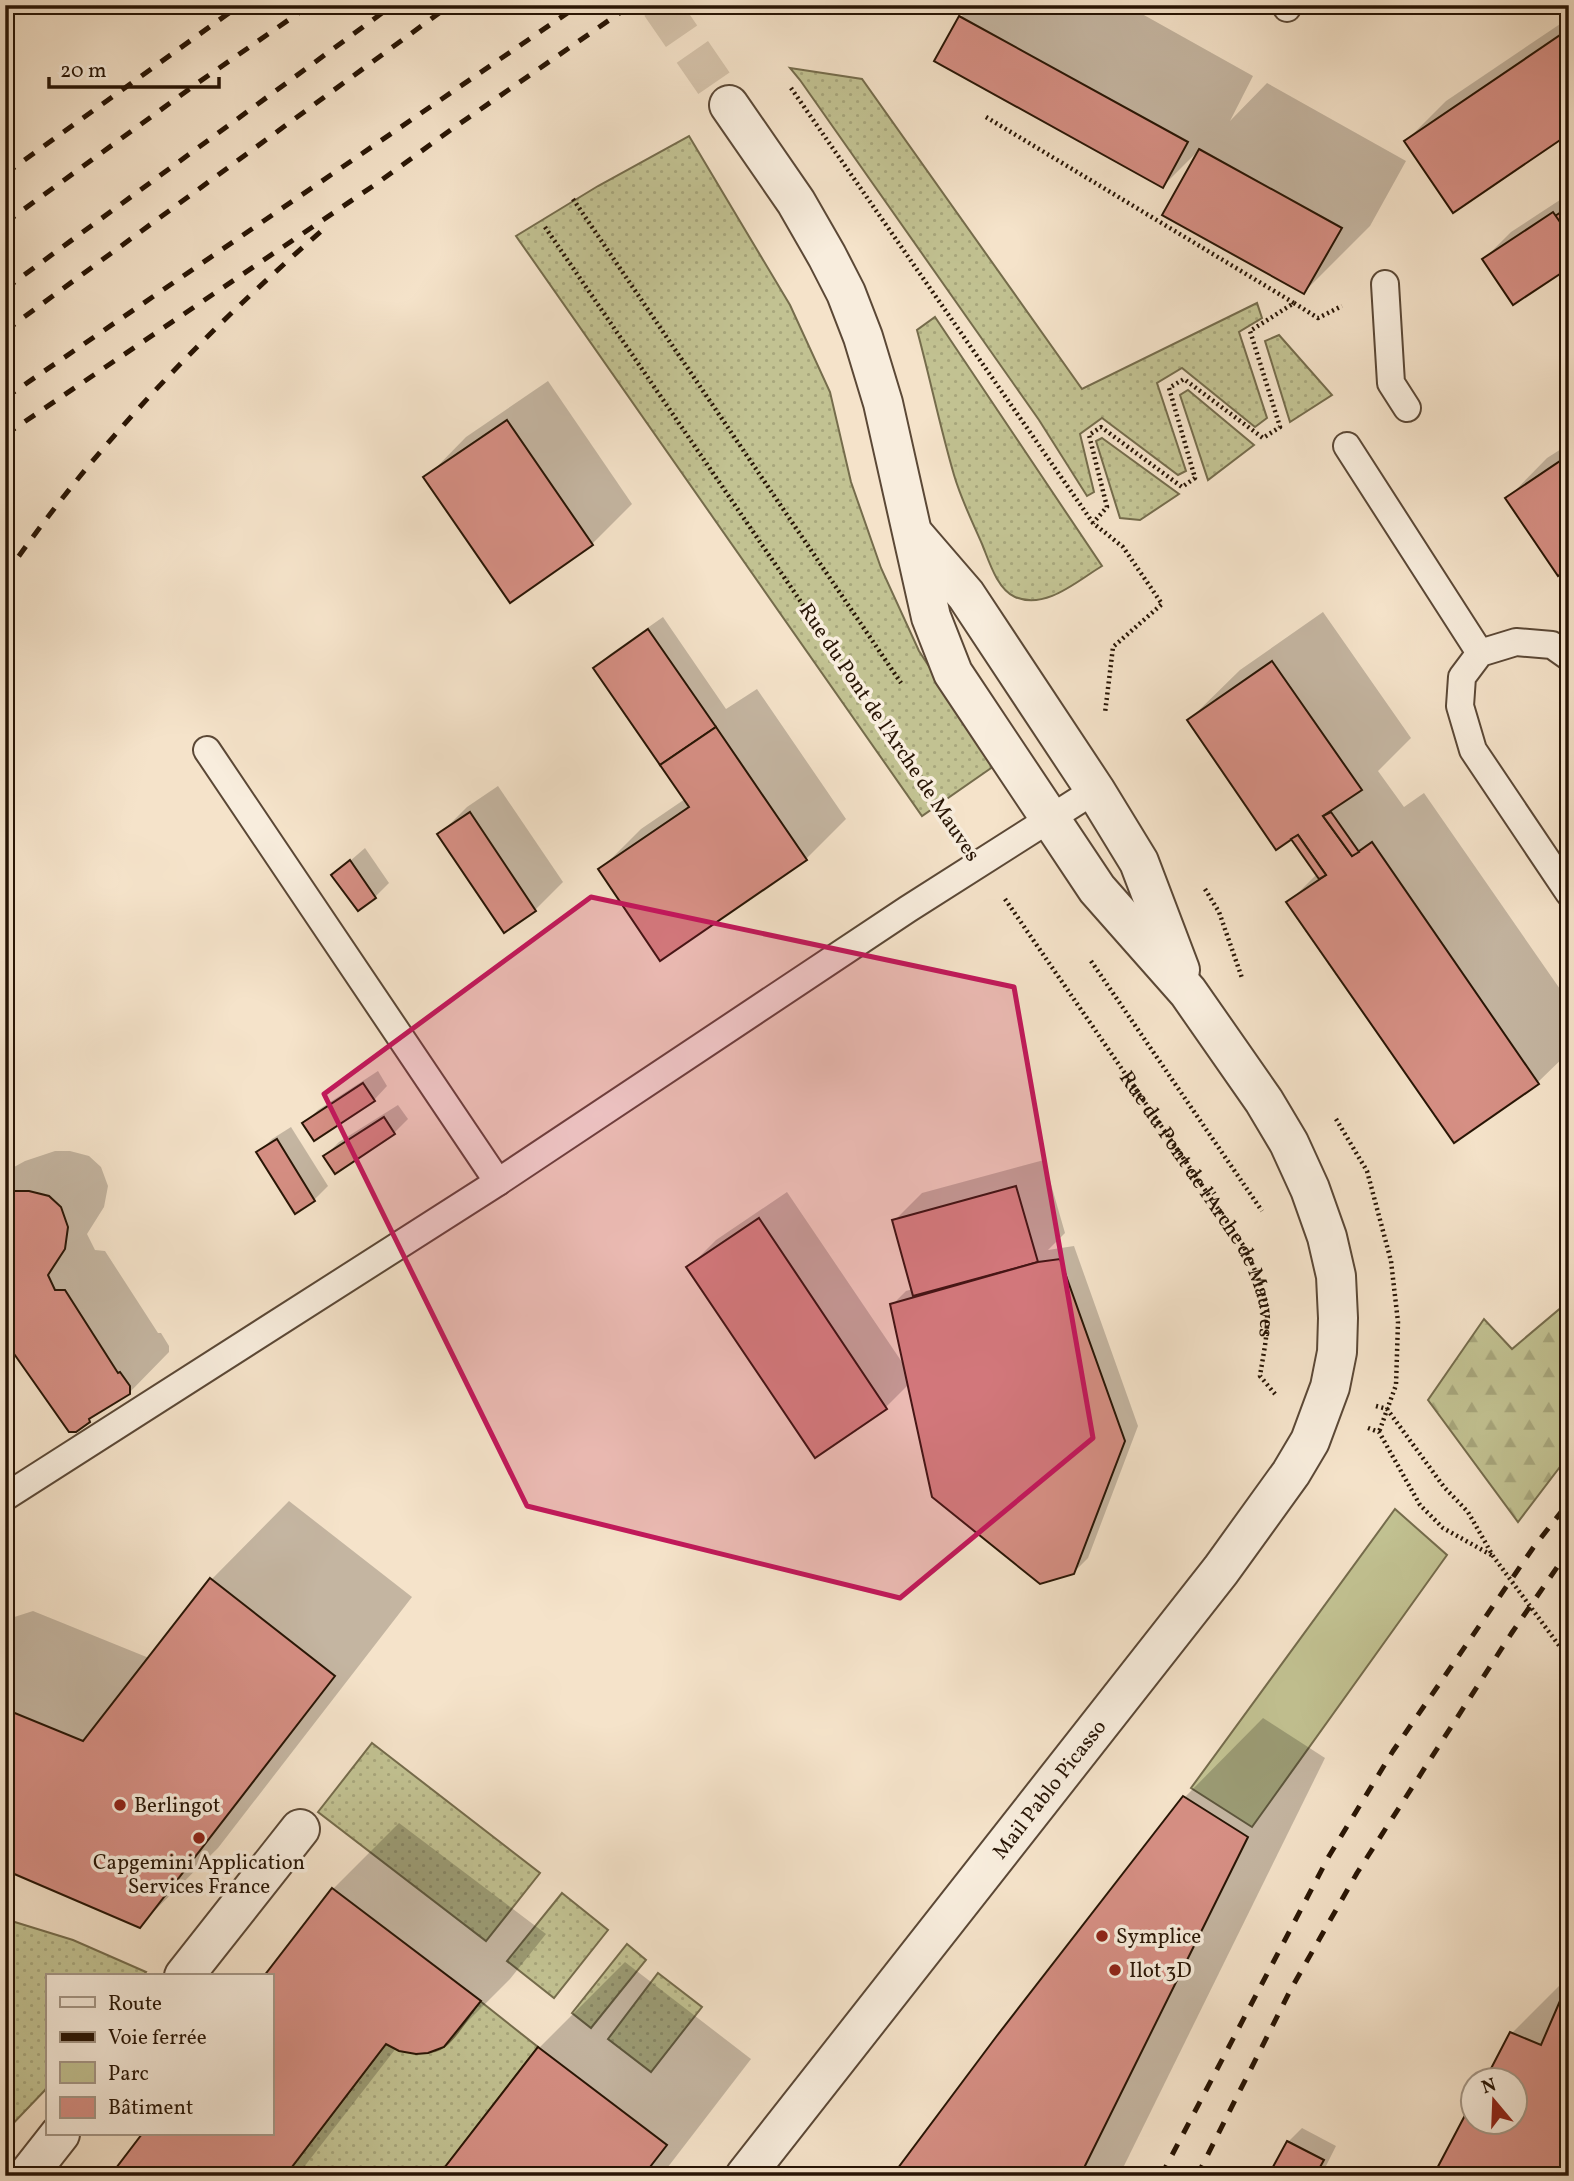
<svg xmlns="http://www.w3.org/2000/svg" width="1574" height="2181" font-family="Vollkorn,serif">
<defs>
<pattern id="grass-dots" width="8" height="8" patternUnits="userSpaceOnUse" patternTransform="scale(1.75)"><rect width="8" height="8" fill="#c2c292"/><path d="M2 2h.1M6 6h.1" fill="none" stroke="#a7a67c" stroke-width="1.8" stroke-linecap="round"/></pattern>
<pattern id="forest-firs" width="22" height="20" patternUnits="userSpaceOnUse" patternTransform="scale(1.75)"><rect width="22" height="20" fill="#c2c292"/><path d="M5 1l3.5 6h-7zM16 11l3.5 6h-7z" fill="#a7a67c"/></pattern>
</defs>
<rect width="100%" height="100%" fill="#f5e3ca"/>
<filter id="stains"><feTurbulence type="fractalNoise" baseFrequency=".00286" numOctaves="4"/><feColorMatrix values="0 0 0 0 .2 0 0 0 0 .09 0 0 0 0 .02 0 0 0 .5 -.17"/></filter>
<radialGradient id="worn" r=".72"><stop offset=".6" stop-color="#630" stop-opacity="0"/><stop offset="1" stop-color="#630" stop-opacity=".3"/></radialGradient>
<g fill="url(#grass-dots)" stroke="#756c4c" stroke-width="2">
<path d="M 790,68 L 862,79 L 1082,389 L 1257,303 L 1262,318 L 1239,332 L 1267,418 L 1255,427 L 1182,368 L 1157,383 L 1186,471 L 1178,475 L 1102,418 L 1080,434 L 1094,492 L 1087,496 L 1039,420 L 800,80 Z"/>
<path d="M 689,136 L 790,305 L 830,392 L 851,482 L 881,568 L 919,651 L 994,766 L 922,816 L 516,236 L 598,186 Z"/>
<path d="M 935,317 L 1102,566 C 1077,581 1046,610 1015,597 C 997,589 989,561 982,544 C 972,521 961,499 954,475 C 940,427 930,378 917,330 Z"/>
<path d="M 1279,335 L 1332,395 L 1290,422 L 1265,341 Z"/>
<path d="M 1188,390 L 1254,445 L 1208,480 L 1180,395 Z"/>
<path d="M 1102,438 L 1179,494 L 1140,520 L 1120,518 L 1096,441 Z"/>
<path d="M 372,1743 L 540,1873 L 486,1941 L 318,1812 Z"/>
<path d="M 562,1893 L 608,1930 L 554,1998 L 507,1961 Z"/>
<path d="M 5,1919 L 73,1940 L 146,1972 L 143,1976 L 47,1976 L 47,2088 L 5,2132 Z"/>
<path d="M 627,1944 L 646,1960 L 591,2028 L 572,2013 Z"/>
<path d="M 658,1973 L 702,2007 L 651,2072 L 608,2039 Z"/>
<path d="M 480,2001 L 538,2047 L 438,2176 L 285,2176 L 386,2044 C 402,2052 430,2058 445,2046 C 458,2036 470,2014 480,2001 Z"/>
</g>
<path fill="url(#forest-firs)" stroke="#756c4c" stroke-width="2" d="M 1569,1301 L 1569,1455 L 1518,1522 L 1428,1400 L 1484,1319 L 1512,1349 Z"/>
<path fill="#c2c292" stroke="#756c4c" stroke-width="2" d="M 1395,1509 L 1447,1555 L 1252,1827 L 1191,1788 Z"/>
<g fill="#0003">
<path d="M 972,5 L 1126,5 L 1253,76 L 1230,121 L 1267,83 L 1406,161 L 1370,226 L 1304,292 L 1164,214 L 1200,149 L 1163,186 L 936,60 L 961,17 Z"/>
<path d="M 1569,18 L 1569,132 L 1406,141 L 1446,101 Z"/>
<path d="M 1569,194 L 1569,266 L 1484,259 L 1511,232 Z"/>
<path d="M 548,381 L 632,504 L 592,544 L 426,478 L 466,437 Z"/>
<path d="M 1569,444 L 1569,566 L 1507,499 L 1547,458 Z"/>
<path d="M 1323,612 L 1411,738 L 1378,771 L 1404,807 L 1424,793 L 1569,1002 L 1569,1052 L 1538,1082 L 1454,1141 L 1289,902 L 1317,874 L 1292,837 L 1189,720 L 1240,670 Z"/>
<path d="M 663,617 L 726,709 L 757,689 L 846,819 L 806,859 L 601,869 L 641,829 L 685,799 L 596,668 L 609,655 Z"/>
<path d="M 498,786 L 563,882 L 535,910 L 439,835 L 467,807 Z"/>
<path d="M 365,848 L 389,883 L 375,897 L 334,875 Z"/>
<path d="M 378,1071 L 387,1086 L 374,1100 L 304,1124 L 318,1110 Z"/>
<path d="M 398,1105 L 408,1119 L 394,1133 L 325,1156 L 339,1142 Z"/>
<path d="M 291,1127 L 328,1186 L 314,1200 L 259,1152 L 272,1139 Z"/>
<path d="M 55,1151 L 70,1151 L 89,1156 L 101,1167 L 108,1186 L 104,1207 L 87,1234 L 95,1250 L 105,1251 L 158,1333 L 161,1333 L 169,1346 L 169,1352 L 129,1393 L 97,1412 L 89,1420 L 5,1337 L 5,1172 L 25,1161 Z"/>
<path d="M 1044,1160 L 1065,1233 L 1048,1250 L 1074,1246 L 1138,1426 L 1088,1558 L 1074,1572 L 909,1384 L 886,1407 L 816,1456 L 688,1268 L 716,1240 L 787,1192 L 906,1368 L 892,1305 L 906,1291 L 913,1289 L 894,1221 L 922,1193 Z"/>
<path d="M 289,1501 L 412,1597 L 218,1848 L 139,1926 L 5,1868 L 5,1620 L 33,1611 L 149,1658 L 211,1580 Z"/>
<path d="M 1263,1718 L 1325,1758 L 1119,2176 L 894,2176 L 998,2038 L 1185,1797 Z"/>
<path d="M 399,1823 L 546,1934 L 510,1979 L 443,2046 L 397,2047 L 297,2176 L 112,2176 L 144,2134 L 271,2134 L 271,1976 L 266,1976 L 333,1889 Z"/>
<path d="M 625,1962 L 751,2059 L 661,2176 L 440,2176 L 539,2048 Z"/>
<path d="M 1563,1982 L 1569,1985 L 1569,2176 L 1435,2176 L 1472,2106 L 1472,2122 L 1514,2122 L 1514,2080 L 1487,2080 L 1512,2033 Z"/>
<path d="M 1302,2128 L 1336,2146 L 1321,2176 L 1270,2176 L 1288,2142 Z"/>
</g>
<g fill="#d68f84" stroke="#281505" stroke-width="2">
<path d="M 959,16 L 1188,142 L 1163,188 L 934,61 Z"/>
<path d="M 1569,29 L 1569,134 L 1453,213 L 1404,141 Z"/>
<path d="M 1199,149 L 1342,228 L 1304,294 L 1162,215 Z"/>
<path d="M 1569,207 L 1569,235 L 1555,216 Z"/>
<path d="M 1553,212 L 1569,235 L 1569,268 L 1513,305 L 1482,259 Z"/>
<path d="M 507,420 L 593,545 L 510,603 L 423,477 Z"/>
<path d="M 1569,455 L 1569,568 L 1558,576 L 1505,498 Z"/>
<path d="M 648,629 L 716,727 L 660,765 L 593,668 Z"/>
<path d="M 1272,661 L 1362,790 L 1323,816 L 1352,856 L 1372,842 L 1539,1084 L 1454,1143 L 1286,902 L 1326,875 L 1298,835 L 1276,850 L 1187,720 Z"/>
<path d="M 716,727 L 807,860 L 660,961 L 598,869 L 689,807 L 660,765 Z"/>
<path d="M 470,812 L 536,911 L 504,933 L 437,834 Z"/>
<path d="M 1331,812 L 1359,852 L 1352,856 L 1323,816 Z"/>
<path d="M 1298,835 L 1326,875 L 1319,879 L 1291,839 Z"/>
<path d="M 350,860 L 376,898 L 358,911 L 331,875 Z"/>
<path d="M 363,1083 L 375,1101 L 314,1141 L 302,1123 Z"/>
<path d="M 384,1117 L 395,1134 L 335,1174 L 323,1156 Z"/>
<path d="M 277,1139 L 315,1201 L 295,1214 L 256,1152 Z"/>
<path d="M 1016,1186 L 1038,1262 L 913,1296 L 892,1220 Z"/>
<path d="M 14,1191 L 29,1191 L 49,1196 L 61,1207 L 68,1227 L 65,1249 L 48,1275 L 55,1290 L 65,1290 L 118,1373 L 120,1372 L 130,1386 L 130,1394 L 89,1419 L 90,1422 L 76,1432 L 69,1432 L 5,1341 L 5,1193 Z"/>
<path d="M 759,1218 L 887,1409 L 815,1458 L 686,1267 Z"/>
<path d="M 1060,1259 L 1125,1441 L 1074,1574 L 1040,1584 L 932,1497 L 890,1304 L 1038,1262 Z"/>
<path d="M 210,1578 L 335,1676 L 140,1928 L 5,1870 L 5,1709 L 83,1741 Z"/>
<path d="M 1183,1796 L 1248,1837 L 1080,2176 L 892,2176 L 996,2037 Z"/>
<path d="M 332,1888 L 481,2001 L 444,2047 L 428,2053 L 416,2054 L 399,2051 L 386,2044 L 285,2176 L 110,2176 L 142,2134 L 271,2134 L 271,1976 L 264,1976 Z"/>
<path d="M 1569,1980 L 1569,2176 L 1433,2176 L 1472,2102 L 1472,2122 L 1514,2122 L 1514,2080 L 1485,2080 L 1510,2032 L 1541,2045 Z"/>
<path d="M 538,2047 L 667,2145 L 643,2176 L 438,2176 Z"/>
<path d="M 1287,2141 L 1324,2160 L 1315,2176 L 1268,2176 Z"/>
</g>
<g fill="none" stroke-linecap="round" stroke-linejoin="round">
<path stroke="#d6c4ac" stroke-width="38" stroke-dasharray="38 19" stroke-linecap="butt" d="M 660,5 L 729,105"/>
<g stroke="#5b4836" stroke-width="30">
<g id="service">
<path d="M 1287,5 L 1287,8"/>
<path d="M 1385,284 L 1391,383 L 1407,408"/>
<path d="M 1347,446 L 1480,653"/>
<path d="M 1569,657 L 1552,645 L 1516,642 L 1480,653 L 1462,677 L 1460,706 L 1473,750 L 1569,893"/>
<path d="M 207,750 L 498,1182"/>
<path d="M 5,1497 L 498,1182 L 908,909 L 1095,790"/>
</g>
</g>
<g stroke="#5b4836" stroke-width="42">
<g id="pedestrian">
<path d="M 184,1976 L 300,1829"/>
<path d="M 27,2176 L 60,2134"/>
</g>
</g>
<g stroke="#5b4836" stroke-width="42">
<g id="tertiary">
<path d="M 729,105 L 796,202 L 827,256 L 846,293 L 863,337 L 883,403 L 931,617 L 953,673 L 1097,889 L 1188,992 L 1264,1101 L 1289,1143 L 1310,1189 L 1327,1237 L 1336,1276 L 1338,1318 L 1337,1352 L 1330,1387 L 1310,1441 L 1291,1473 L 1221,1570 L 745,2176"/>
<path d="M 916,537 L 966,595 L 1095,790 L 1139,862 L 1180,970"/>
</g>
</g>
<g stroke="#281505" stroke-width="4.5" stroke-dasharray="2 3.5" stroke-linecap="butt">
<path d="M 791,88 L 1093,523 L 1123,547 L 1162,604 L 1113,647 L 1105,713"/>
<path d="M 986,117 L 1294,303 L 1250,331 L 1280,427 L 1263,438 L 1184,379 L 1169,388 L 1195,478 L 1182,487 L 1101,427 L 1089,435 L 1107,507 L 1093,523"/>
<path d="M 573,199 L 901,683"/>
<path d="M 545,227 L 956,829"/>
<path d="M 1294,303 L 1318,318 L 1342,306"/>
<path d="M 1205,889 L 1219,912 L 1242,978"/>
<path id="s1" d="M 1005,899 L 1243,1245 C 1254,1267 1265,1290 1267,1314 C 1268,1335 1263,1356 1260,1376 L 1275,1394"/>
<path d="M 1091,961 L 1262,1211"/>
<path d="M 1336,1119 L 1367,1171 L 1391,1261 L 1398,1322 L 1396,1385 L 1379,1432"/>
<path d="M 1376,1406 L 1387,1409 L 1444,1487 L 1468,1512 L 1493,1556 L 1569,1659"/>
<path d="M 1368,1428 L 1379,1432 L 1420,1505 L 1443,1528 L 1493,1556"/>
</g>
<use href="#service" stroke="#f8eddd" stroke-width="26"/>
<use href="#pedestrian" stroke="#f8eddd" stroke-width="38"/>
<use href="#tertiary" stroke="#f8eddd" stroke-width="38"/>
<g stroke="#281505" stroke-width="5" stroke-dasharray="12 12" stroke-linecap="butt">
<path d="M 5,174 L 240,5"/>
<path d="M 5,223 L 199,82 L 310,5"/>
<path d="M 5,289 L 393,5"/>
<path d="M 5,331 L 450,5"/>
<path d="M 5,398 L 579,5"/>
<path d="M 5,435 L 376,184 L 452,129 L 631,5"/>
<path d="M 5,576 C 95,445 206,331 326,227"/>
<path d="M 1161,2176 L 1329,1856 L 1393,1751 L 1533,1548 L 1569,1502"/>
<path d="M 1197,2176 L 1291,1989 L 1357,1873 L 1511,1634 L 1569,1550"/>
</g>
</g>
<path fill="#c2185b" fill-opacity="0.2" stroke="#c2185b" stroke-width="5" stroke-linejoin="round" d="M 591,897 L 1014,987 L 1093,1438 L 900,1598 L 527,1506 L 324,1094 Z"/>
<g fill="#8f2418" stroke="#f8eddd" stroke-width="2.5">
<circle cx="120" cy="1805" r="7"/>
<circle cx="199" cy="1838" r="7"/>
<circle cx="1102" cy="1936" r="7"/>
<circle cx="1115" cy="1970" r="7"/>
</g>
<g text-anchor="middle" stroke-width="7" stroke-linejoin="round" paint-order="stroke">
<g font-size="21" fill="#281505" stroke="#f8eddd">
<text transform="translate(890 732) rotate(56)" y="7">Rue du Pont de l'Arche de Mauves</text>
<text dy="7" stroke="none"><textPath href="#s1" startOffset="364">Rue du Pont de l'Arche de Mauves</textPath></text>
<text transform="translate(1049 1789) rotate(-52)" y="7">Mail Pablo Picasso</text>
</g>
<g font-size="21" fill="#281505" stroke="#f8eddd" text-anchor="start">
<text x="134" y="1812">Berlingot</text>
<text x="199" y="1869" text-anchor="middle">Capgemini Application<tspan x="199" dy="24">Services France</tspan></text>
<text x="1116" y="1943">Symplice</text>
<text x="1129" y="1977">Ilot 3D</text>
</g>
</g>
<rect width="1574" height="2181" fill="none" stroke="#f5e3ca" stroke-width="28"/>
<rect x="7" y="7" width="1560" height="2167" fill="none" stroke="#281505" stroke-width="3.5"/>
<rect x="14" y="14" width="1546" height="2153" fill="none" stroke="#281505" stroke-width="2"/>
<rect x="46" y="1974" width="228" height="161" fill="#f8eddd" stroke="#a59787" stroke-width="2"/>
<rect x="60" y="1997" width="35" height="10" fill="#f8eddd" stroke="#a59787" stroke-width="2"/>
<text x="108" y="2010" font-size="21" fill="#281505">Route</text>
<rect x="60" y="2032" width="35" height="10" fill="#281505" stroke="#a59787" stroke-width="2"/>
<text x="108" y="2044" font-size="21" fill="#281505">Voie ferrée</text>
<rect x="60" y="2062" width="35" height="21" fill="#c2c292" stroke="#a59787" stroke-width="2"/>
<text x="108" y="2080" font-size="21" fill="#281505">Parc</text>
<rect x="60" y="2097" width="35" height="21" fill="#d68f84" stroke="#a59787" stroke-width="2"/>
<text x="108" y="2114" font-size="21" fill="#281505">Bâtiment</text>
<g transform="translate(1494 2101) rotate(341)"><circle r="33" fill="#f8eddd" stroke="#a59787" stroke-width="2"/>
<path d="M0-5L12 26L0 18L-12 26Z" fill="#8f2418"/>
<text y="-10" font-size="19" font-weight="bold" text-anchor="middle" fill="#281505">N</text>
</g>
<path d="M49 77v10h170v-10" fill="none" stroke="#281505" stroke-width="3.5"/>
<text x="60" y="77" font-size="21" fill="#281505" stroke="#f8eddd" stroke-width="5" paint-order="stroke">20 m</text>
<rect width="100%" height="100%" filter="url(#stains)"/>
<rect width="100%" height="100%" fill="url(#worn)"/>
</svg>
